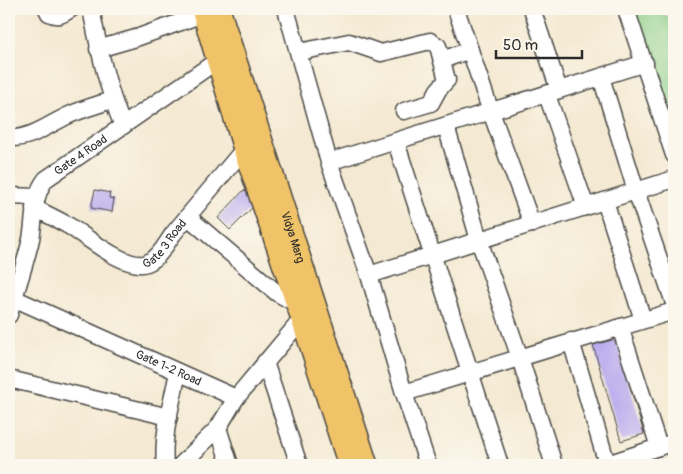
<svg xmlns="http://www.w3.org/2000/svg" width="683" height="474" font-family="Pangolin,sans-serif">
<rect width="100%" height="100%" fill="#fbf7ec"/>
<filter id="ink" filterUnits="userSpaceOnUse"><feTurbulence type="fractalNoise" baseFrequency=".02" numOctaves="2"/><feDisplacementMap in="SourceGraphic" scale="10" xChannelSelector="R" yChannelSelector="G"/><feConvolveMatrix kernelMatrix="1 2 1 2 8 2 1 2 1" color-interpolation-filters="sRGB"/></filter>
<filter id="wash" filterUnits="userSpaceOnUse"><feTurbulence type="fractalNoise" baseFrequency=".0096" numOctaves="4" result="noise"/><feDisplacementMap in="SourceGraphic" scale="20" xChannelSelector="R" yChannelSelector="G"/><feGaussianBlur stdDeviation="1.12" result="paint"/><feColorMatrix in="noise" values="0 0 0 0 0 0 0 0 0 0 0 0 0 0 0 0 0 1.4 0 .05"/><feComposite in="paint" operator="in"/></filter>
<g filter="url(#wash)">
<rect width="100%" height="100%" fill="#f4e9d2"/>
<path fill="#89cd87" stroke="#5a7c59" d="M 633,9 L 663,9 L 666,17 L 674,14 L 674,112 L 665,114 Z"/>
<g id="blocks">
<g fill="#b5a6ee">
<path d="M 95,190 L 110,193 L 109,198 L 114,199 L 112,212 L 91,208 Z"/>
<path d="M 244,190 L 257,203 L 230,230 L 218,218 Z"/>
<path d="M 616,339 L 644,434 L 621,441 L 593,345 Z"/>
</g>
</g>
</g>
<g filter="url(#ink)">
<use href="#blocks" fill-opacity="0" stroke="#494844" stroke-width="1"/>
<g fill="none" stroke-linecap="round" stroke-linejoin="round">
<g stroke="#494844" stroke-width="19">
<g id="minor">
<path d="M 47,9 L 49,13 C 58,18 63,14 71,9"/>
<path d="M 91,9 C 99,49 107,88 123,126"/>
<path d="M 286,9 L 329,162 L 369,275 L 404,393 L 428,465"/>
<path d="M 456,9 L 491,112 L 532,224"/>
<path d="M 532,9 L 559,90"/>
<path d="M 626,9 L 674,155"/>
<path d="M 98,49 L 136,38 L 203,14"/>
<path d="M 299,52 L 349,42 L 381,53 L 430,41 L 438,46 L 447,80 L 438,90 L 431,103 L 404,111"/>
<path d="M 442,60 L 470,50"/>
<path d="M 601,77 L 636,191 L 674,303"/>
<path d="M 547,95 L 586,207"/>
<path d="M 446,126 L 479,240 L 520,358 L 554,465"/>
<path d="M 9,138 C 31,139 48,125 67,116 C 82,109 97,105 112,100"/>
<path d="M 396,142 L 500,465"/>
<path d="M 329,162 L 645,63"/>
<path d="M 9,196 L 36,197"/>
<path d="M 605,201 L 643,320"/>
<path id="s1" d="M 34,208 C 46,214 57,219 69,226 C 86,236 127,271 147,263 C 159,258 166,244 173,234 L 244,149"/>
<path d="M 188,217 L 277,293 L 297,304"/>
<path d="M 369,275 L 674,179"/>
<path id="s2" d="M 9,296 L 236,398 L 302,319"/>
<path id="s3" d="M 9,315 C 16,290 25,265 31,239 C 35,218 32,197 46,179 L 218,60"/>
<path d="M 620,327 L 659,447"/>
<path d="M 571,341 L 607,464"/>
<path d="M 265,362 L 299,465"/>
<path d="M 9,379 L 169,417"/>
<path d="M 404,393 L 674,311"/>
<path d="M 218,428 L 230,465"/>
<path d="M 165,465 C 162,434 172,403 178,372"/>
<path d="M 181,465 L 218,428 L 236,398"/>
<path d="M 604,465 L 674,442"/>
</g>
</g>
<g stroke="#494844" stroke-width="24">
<g id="major">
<path d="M 202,9 L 244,149 L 302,319 L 349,465"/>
<path id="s4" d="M 219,9 L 367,465"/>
</g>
</g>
<use href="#minor" stroke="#fff" stroke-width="16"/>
<use href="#major" stroke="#f1c369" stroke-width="21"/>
</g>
</g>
<g text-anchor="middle" stroke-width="5" stroke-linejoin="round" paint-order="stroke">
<g font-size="12" fill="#2b2b2b" stroke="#fbf7ec">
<text dy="4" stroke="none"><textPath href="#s3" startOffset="184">Gate 4 Road</textPath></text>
<text dy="4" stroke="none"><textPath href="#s4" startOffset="240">Vidya Marg</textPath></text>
<text dy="4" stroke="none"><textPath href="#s1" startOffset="154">Gate 3 Road</textPath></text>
<text dy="4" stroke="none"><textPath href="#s2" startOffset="175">Gate 1-2 Road</textPath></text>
</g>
</g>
<rect width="683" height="474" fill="none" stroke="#fbf7ec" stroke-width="30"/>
<path d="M496 50v8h86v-8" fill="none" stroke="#2b2b2b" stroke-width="2.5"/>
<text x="503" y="50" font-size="15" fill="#2b2b2b" stroke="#fbf7ec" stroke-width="4" paint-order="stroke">50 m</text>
</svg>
